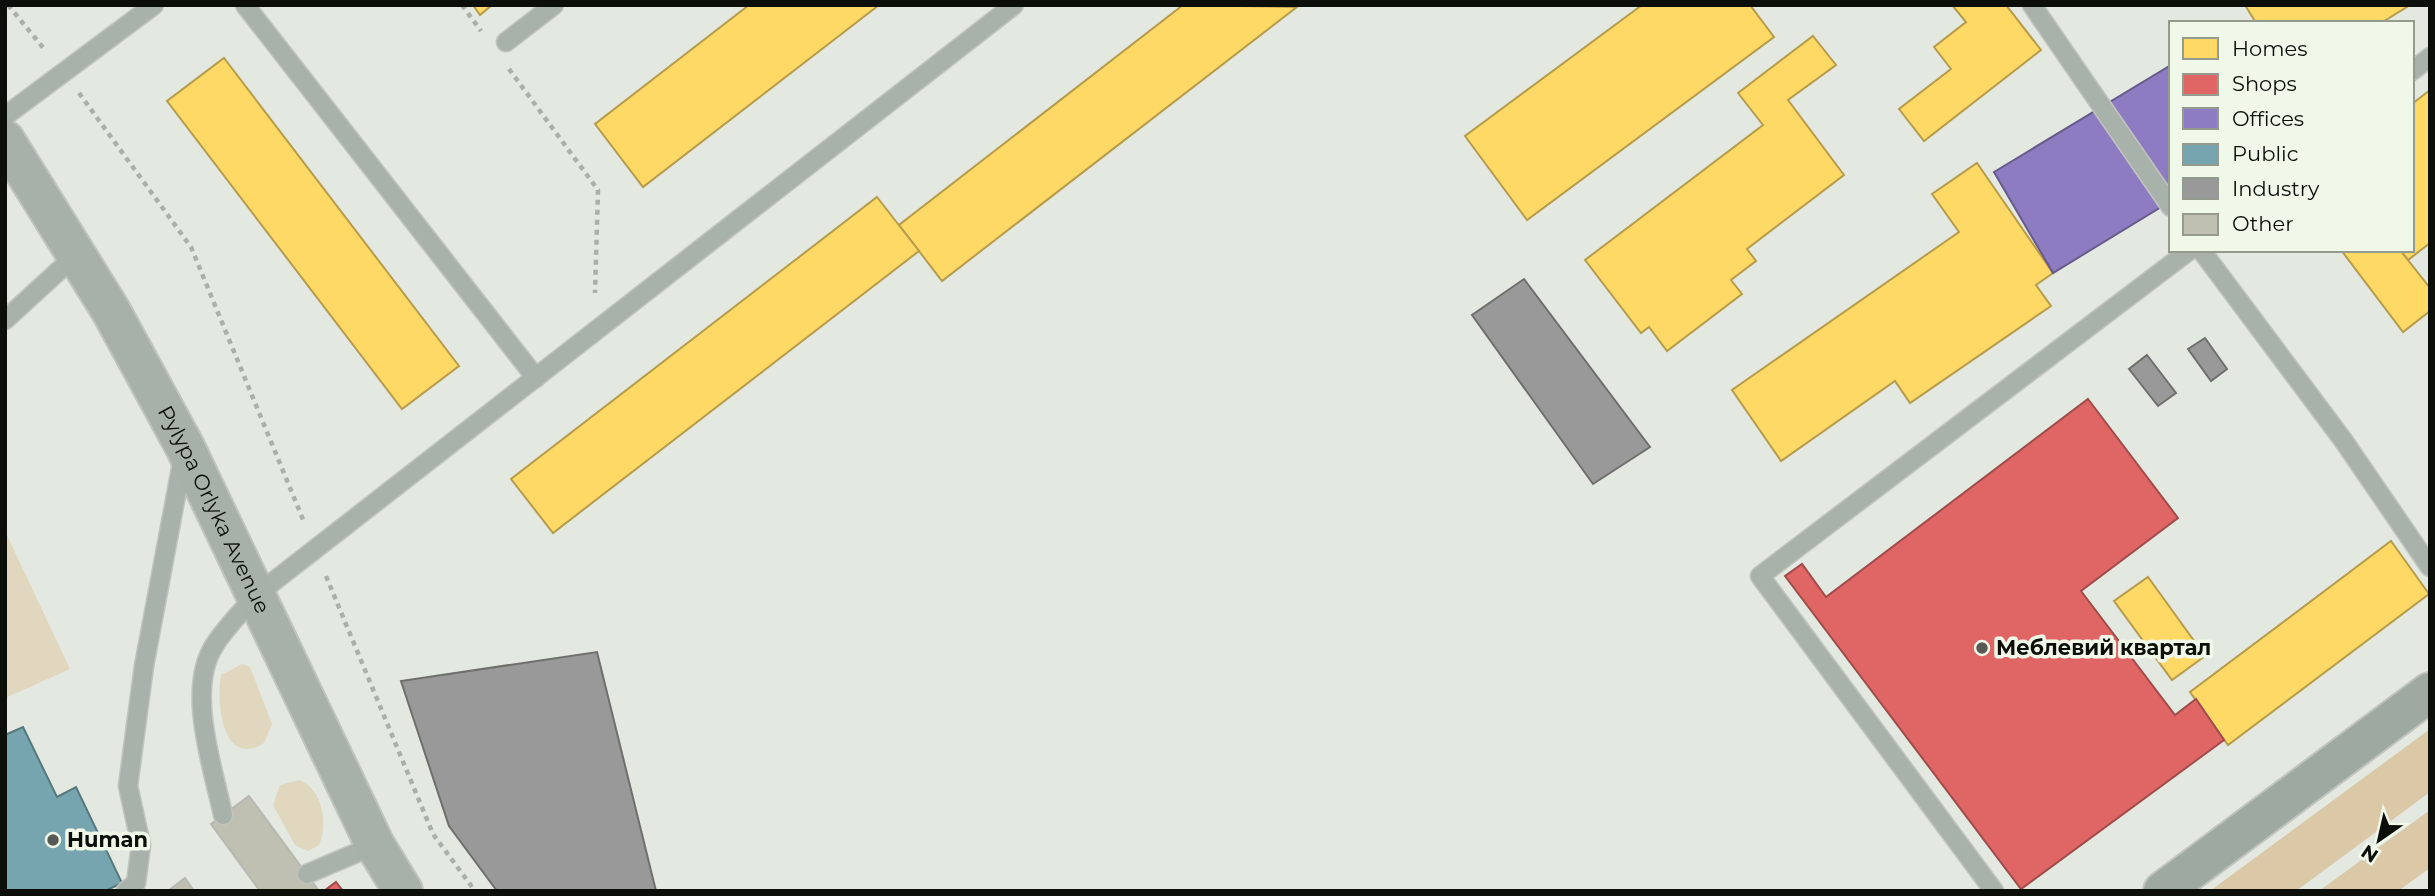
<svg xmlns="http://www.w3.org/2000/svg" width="2435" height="896" font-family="Montserrat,sans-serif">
<rect width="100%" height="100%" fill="#e3e8e0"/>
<g fill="#e1d6be">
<path d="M 5,531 L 70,669 L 5,698 Z"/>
<path d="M 242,664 L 250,667 L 272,724 L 264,743 C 222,769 216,702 221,675 Z"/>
<path d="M 300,780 C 323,790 328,824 319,845 L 308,851 L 295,845 L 273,805 L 280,785 Z"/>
</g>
<g fill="#dac8a7">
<path d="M 2430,729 L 2430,792 L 2296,891 L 2210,891 Z"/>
<path d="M 2430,810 L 2430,868 L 2398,891 L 2319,891 Z"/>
</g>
<g fill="#ffd966" stroke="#b69c4a" stroke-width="2">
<path d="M 473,5 L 492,5 L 480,15 Z"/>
<path d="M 749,5 L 879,5 L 643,187 L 595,124 Z"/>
<path d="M 1183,5 L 1297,7 L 942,281 L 899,225 Z"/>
<path d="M 1642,5 L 1750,5 L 1774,37 L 1527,220 L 1465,136 Z"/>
<path d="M 1952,5 L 2006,5 L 2041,50 L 1924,141 L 1899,109 L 1951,69 L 1934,47 L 1966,22 Z"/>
<path d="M 2245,5 L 2410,5 L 2381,23 L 2256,23 Z"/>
<path d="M 1813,36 L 1836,65 L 1788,100 L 1844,175 L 1747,249 L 1756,261 L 1731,280 L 1742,294 L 1667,351 L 1649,327 L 1641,333 L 1585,260 L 1763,125 L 1738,93 Z"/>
<path d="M 224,58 L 459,366 L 402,409 L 167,101 Z"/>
<path d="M 2430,90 L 2430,243 L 2408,260 L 2400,250 L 2412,250 L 2412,104 Z"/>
<path d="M 1977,163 L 2053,273 L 2036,285 L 2051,306 L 1910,403 L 1895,381 L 1781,461 L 1732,390 L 1959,232 L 1932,194 Z"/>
<path d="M 877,197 L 919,251 L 553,533 L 511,479 Z"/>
<path d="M 2341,250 L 2400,250 L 2430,288 L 2430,311 L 2403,332 Z"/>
<path d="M 2391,541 L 2429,594 L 2228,745 L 2190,692 Z"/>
<path d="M 2148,577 L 2205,656 L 2172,680 L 2114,601 Z"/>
</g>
<g fill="#e06666" stroke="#a04c4a" stroke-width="2">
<path d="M 2088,399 L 2178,518 L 2081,591 L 2175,715 L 2196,699 L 2224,740 L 2021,889 L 1785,576 L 1802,564 L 1826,597 Z"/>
<path d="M 336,882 L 343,891 L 324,891 Z"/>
</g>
<path fill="#8e7cc3" stroke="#675b8b" stroke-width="2" d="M 2171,65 L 2171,201 L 2053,273 L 1994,172 Z"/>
<path fill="#76a5af" stroke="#56787d" stroke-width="2" d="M 23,727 L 57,797 L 76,787 L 122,883 L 105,891 L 5,891 L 5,735 Z"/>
<g fill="#999" stroke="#6f6f6e" stroke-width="2">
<path d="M 1524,279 L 1650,447 L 1593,484 L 1472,315 Z"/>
<path d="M 2205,338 L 2227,369 L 2211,381 L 2188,349 Z"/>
<path d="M 2147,355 L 2176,393 L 2158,406 L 2129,369 Z"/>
<path d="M 597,652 L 656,891 L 497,891 L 449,826 L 401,681 Z"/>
</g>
<g fill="#bfc0b1" stroke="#b6b8b1" stroke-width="2">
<path d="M 249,796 L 319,891 L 260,891 L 211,824 Z"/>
<path d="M 185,878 L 194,891 L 168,891 Z"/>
</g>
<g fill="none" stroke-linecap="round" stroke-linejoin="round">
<g stroke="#c1c4be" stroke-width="21">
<g id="service">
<path d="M 245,5 L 536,378"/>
<path d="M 2032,5 L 2171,207"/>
<path d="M 506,42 L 554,5"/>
<path d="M 2412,71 L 2430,57"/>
<path d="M 5,116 L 154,5"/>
<path d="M 2201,250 L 2343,440 L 2430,567"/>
<path d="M 5,320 L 76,255"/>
<path d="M 223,815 C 213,768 186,690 214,646 C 225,628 242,612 255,596 L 1014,5"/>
<path d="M 307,874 L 375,845"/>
<path d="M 126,891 L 136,883 L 141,845 L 128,786 L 144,666 L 183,458"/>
<path d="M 1994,891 L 1760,576 L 2190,250"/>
</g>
</g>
<g stroke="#c1c4be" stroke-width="42">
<g id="secondary">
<path id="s1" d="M 5,140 L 111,311 L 185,447 L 375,845 L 403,891"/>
</g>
</g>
<g stroke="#c1c4be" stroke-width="42">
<path id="primary" d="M 2163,891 L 2430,692"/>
</g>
<g stroke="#aaafaa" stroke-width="4.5" stroke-dasharray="5 5" stroke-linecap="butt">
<path d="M 8,5 L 45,50"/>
<path d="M 462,5 L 481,31"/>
<path d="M 509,69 L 598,190 L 595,293"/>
<path d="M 79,93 L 191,247 L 304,522"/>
<path d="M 326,576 L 433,834 L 475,891"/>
</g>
<use href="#service" stroke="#a8b1aa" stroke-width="18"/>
<use href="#secondary" stroke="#a7b0a9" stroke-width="38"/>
<use href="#primary" stroke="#9ea9a1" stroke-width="38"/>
</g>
<g fill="#575a54" stroke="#f0f8e9" stroke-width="2.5">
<circle cx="1982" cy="648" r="7"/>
<circle cx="53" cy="840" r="7"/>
</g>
<g text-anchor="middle" stroke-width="7" stroke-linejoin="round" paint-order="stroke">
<g font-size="21" fill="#0c0e09" stroke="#f0f8e9">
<text dy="7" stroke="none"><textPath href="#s1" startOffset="425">Pylypa Orlyka Avenue</textPath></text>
</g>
<g font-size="21" font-weight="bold" fill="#0c0e09" stroke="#f0f8e9" text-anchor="start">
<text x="1996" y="655">Меблевий квартал</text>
<text x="67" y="847">Human</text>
</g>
</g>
<rect width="2435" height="896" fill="none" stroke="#0c0e09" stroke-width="14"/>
<rect x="2169" y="21" width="245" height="231" fill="#f0f8e9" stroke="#959a8f" stroke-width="2"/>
<rect x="2183" y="38" width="35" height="21" fill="#ffd966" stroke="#959a8f" stroke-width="2"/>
<text x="2232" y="56" font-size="21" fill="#0c0e09">Homes</text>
<rect x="2183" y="74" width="35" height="21" fill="#e06666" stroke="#959a8f" stroke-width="2"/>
<text x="2232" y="91" font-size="21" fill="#0c0e09">Shops</text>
<rect x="2183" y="108" width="35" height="21" fill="#8e7cc3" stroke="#959a8f" stroke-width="2"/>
<text x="2232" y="126" font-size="21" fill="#0c0e09">Offices</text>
<rect x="2183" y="144" width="35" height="21" fill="#76a5af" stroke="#959a8f" stroke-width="2"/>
<text x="2232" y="161" font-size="21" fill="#0c0e09">Public</text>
<rect x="2183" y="178" width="35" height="21" fill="#999999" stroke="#959a8f" stroke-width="2"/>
<text x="2232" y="196" font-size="21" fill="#0c0e09">Industry</text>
<rect x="2183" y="214" width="35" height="21" fill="#bfc0b1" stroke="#959a8f" stroke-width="2"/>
<text x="2232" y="231" font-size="21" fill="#0c0e09">Other</text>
<g transform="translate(2379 840) rotate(214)" stroke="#f0f8e9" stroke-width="5" paint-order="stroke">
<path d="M0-5L12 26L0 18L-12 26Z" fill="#0c0e09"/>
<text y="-10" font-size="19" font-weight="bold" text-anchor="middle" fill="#0c0e09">N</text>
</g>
</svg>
